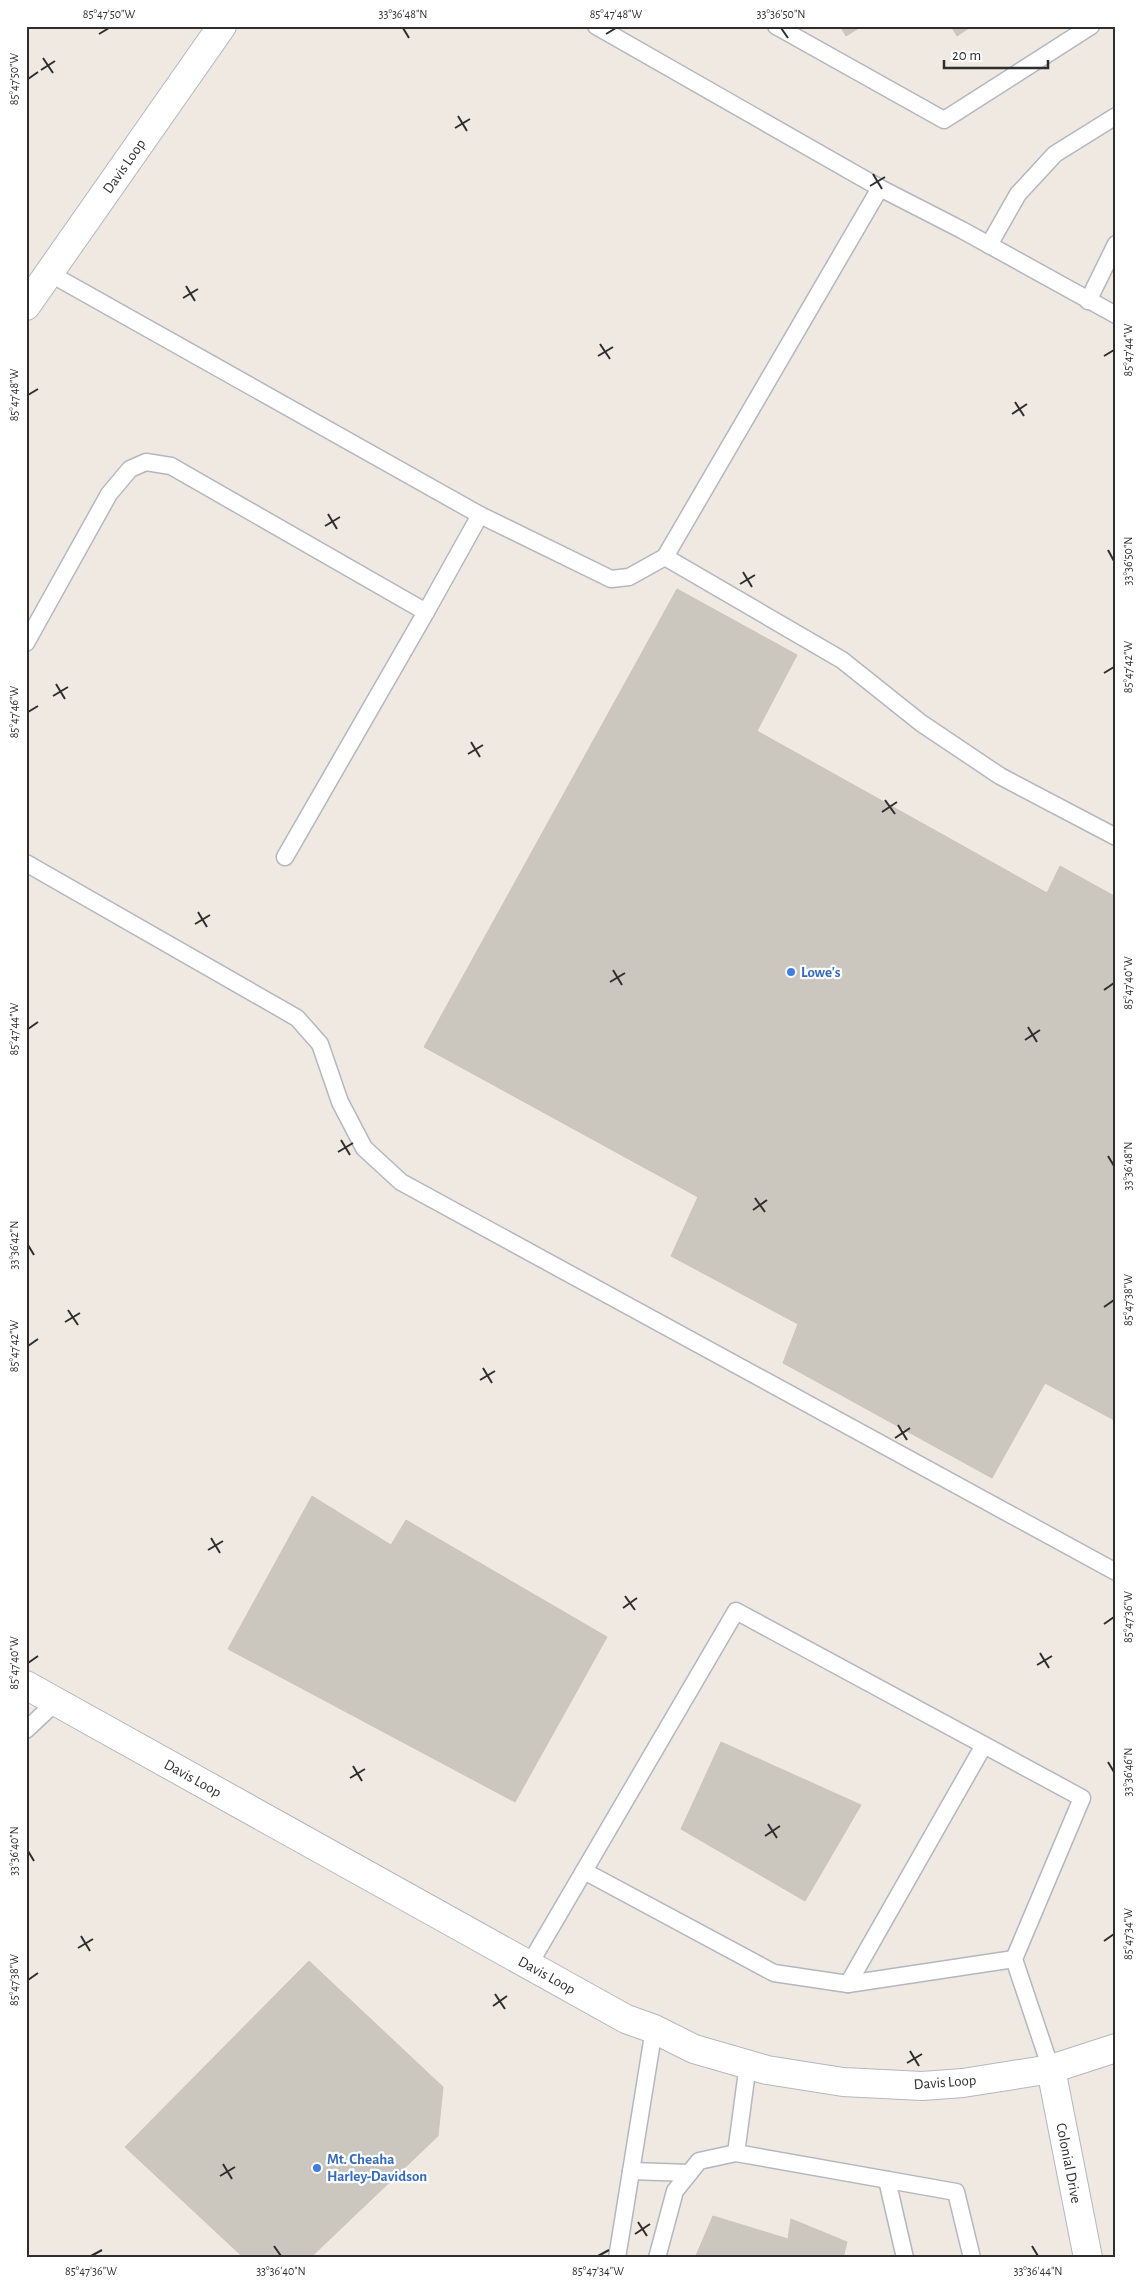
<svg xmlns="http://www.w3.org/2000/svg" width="1142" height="2284" font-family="'Alegreya Sans',sans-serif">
<rect width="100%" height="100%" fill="#efe9e1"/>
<g fill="#cbc7bf" stroke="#cbc5ba">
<path d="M 840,26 L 862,26 L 846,36 Z"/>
<path d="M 951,26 L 972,26 L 957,36 Z"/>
<path d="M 677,589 L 797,655 L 757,731 L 1047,893 L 1060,866 L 1116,897 L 1116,1421 L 1045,1383 L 992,1478 L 783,1363 L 798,1324 L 671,1256 L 698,1197 L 424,1047 Z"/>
<path d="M 312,1496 L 391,1545 L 406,1520 L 607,1637 L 515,1802 L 228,1649 Z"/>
<path d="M 721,1742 L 861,1805 L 805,1901 L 681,1829 Z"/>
<path d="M 309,1961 L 443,2087 L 438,2136 L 310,2258 L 244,2258 L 125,2147 Z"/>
<path d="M 713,2216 L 788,2239 L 791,2219 L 847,2242 L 843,2258 L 695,2258 Z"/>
</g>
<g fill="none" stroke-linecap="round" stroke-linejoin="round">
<g stroke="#b4b7c1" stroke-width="19">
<g id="service">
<path d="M 596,26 L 880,188 L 962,230 L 1116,315"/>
<path d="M 776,26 L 944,120 L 1091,26"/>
<path d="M 989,245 L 1018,194 L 1055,154 L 1116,116"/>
<path d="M 49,273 L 480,515 L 426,612"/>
<path d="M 1088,301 L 1116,244"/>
<path d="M 480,515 L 611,579 L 629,577 L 665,557 L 880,188"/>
<path d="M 665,557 L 842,660 L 921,723 L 1000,776 L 1116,837"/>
<path d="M 26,643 L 109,494 L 130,469 L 146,462 L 171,466 L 426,612 L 285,857"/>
<path d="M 26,863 L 297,1018 L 320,1044 L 340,1102 L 364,1148 L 401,1182 L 1116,1572"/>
<path d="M 26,1730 L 56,1702"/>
<path d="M 584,1871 L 774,1973 L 848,1984 L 1014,1959"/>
<path d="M 529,1965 L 736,1611 L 1082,1798 L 1014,1959 L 1051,2069"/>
<path d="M 848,1984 L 984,1745"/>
<path d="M 748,2064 L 736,2153 L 956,2192 L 972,2258"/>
<path d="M 631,2171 L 689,2173"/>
<path d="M 887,2180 L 905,2258"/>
<path d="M 617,2258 L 654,2029"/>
<path d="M 657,2258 L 675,2191 L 699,2161 L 736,2153"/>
</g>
</g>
<g stroke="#b4b7c1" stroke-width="30">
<g id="minor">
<path d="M 26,306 L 222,26"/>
<path d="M 26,1685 L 626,2019 L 654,2029 L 694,2049 L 767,2070 L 843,2082 L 922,2086 L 963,2083 L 1051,2069 L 1116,2048"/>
<path d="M 1051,2069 L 1088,2258"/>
</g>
</g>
<use href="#service" stroke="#fff" stroke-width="16"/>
<use href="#minor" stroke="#fff" stroke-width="28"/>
</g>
<path fill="none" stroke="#2e2e2e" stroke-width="2" d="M 403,28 L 409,38M 781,28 L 788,38M 99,34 L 109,28M 606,34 L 616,28M 43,58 L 53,73M 41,70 L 55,61M 28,79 L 38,72M 458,116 L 467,131M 455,128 L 470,119M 873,174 L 882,189M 870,186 L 885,177M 186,286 L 195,301M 183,298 L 198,289M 600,344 L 610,359M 598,356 L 613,347M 1104,356 L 1114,350M 28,395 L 38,389M 1015,402 L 1024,416M 1012,414 L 1027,404M 328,514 L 337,529M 325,526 L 340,517M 1108,550 L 1114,561M 743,572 L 752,587M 740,584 L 755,575M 1104,673 L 1114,667M 56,684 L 65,699M 53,696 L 68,687M 28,712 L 38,706M 471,742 L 480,757M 468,754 L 483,745M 885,800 L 895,814M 882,812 L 897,802M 198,912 L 207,927M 195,924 L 210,915M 613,970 L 622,985M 610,982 L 625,973M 1104,990 L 1114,983M 1028,1027 L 1037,1042M 28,1029 L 38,1022M 1025,1040 L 1040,1030M 341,1140 L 350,1155M 338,1152 L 353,1143M 1108,1156 L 1114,1166M 755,1198 L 765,1212M 753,1210 L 767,1200M 28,1245 L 34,1255M 1104,1307 L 1114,1300M 68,1310 L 78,1325M 65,1322 L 80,1313M 28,1346 L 38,1339M 483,1368 L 492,1383M 480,1380 L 495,1371M 898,1425 L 907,1440M 895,1438 L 910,1428M 211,1538 L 220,1553M 208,1550 L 223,1541M 625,1596 L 635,1610M 623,1608 L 637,1598M 1104,1624 L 1114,1617M 1040,1653 L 1049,1668M 28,1663 L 38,1656M 1037,1665 L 1052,1656M 1108,1762 L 1114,1772M 353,1766 L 362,1781M 350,1778 L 365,1769M 768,1824 L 777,1838M 765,1836 L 780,1826M 28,1851 L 34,1861M 81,1936 L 90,1951M 1104,1941 L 1114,1934M 78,1948 L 93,1939M 28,1980 L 38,1973M 495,1994 L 505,2009M 493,2006 L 507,1996M 910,2051 L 919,2066M 907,2063 L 922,2054M 223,2164 L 232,2179M 220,2176 L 235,2167M 638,2222 L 647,2236M 635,2234 L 650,2224M 274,2246 L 281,2256M 1032,2246 L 1038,2256M 91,2256 L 102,2250M 598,2256 L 609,2250"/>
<g fill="#3f7fe0" stroke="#fff" stroke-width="2">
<circle cx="791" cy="972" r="5"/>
<circle cx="317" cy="2168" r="5"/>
</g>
<g text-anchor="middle" stroke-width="4.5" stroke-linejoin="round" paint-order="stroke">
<g font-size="15" fill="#2e2e2e" stroke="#fff">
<text transform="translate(124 166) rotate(-55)" y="5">Davis Loop</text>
<text transform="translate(193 1778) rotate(29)" y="5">Davis Loop</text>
<text transform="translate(547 1975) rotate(29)" y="5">Davis Loop</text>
<text transform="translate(945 2082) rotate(-4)" y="5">Davis Loop</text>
<text transform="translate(1069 2163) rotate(79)" y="5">Colonial Drive</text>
</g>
<g font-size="15" font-weight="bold" fill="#366cbe" stroke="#fff" text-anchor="start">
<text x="801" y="977">Lowe's</text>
<text x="327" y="2164">Mt. Cheaha<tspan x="327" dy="17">Harley-Davidson</tspan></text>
</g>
</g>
<rect width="1142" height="2284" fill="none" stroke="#ffffff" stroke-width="55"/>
<path d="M944 60v8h104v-8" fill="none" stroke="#2e2e2e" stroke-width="2.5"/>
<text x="952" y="60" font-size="15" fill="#2e2e2e" stroke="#ffffff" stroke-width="4" paint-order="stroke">20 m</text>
<rect x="28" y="28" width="1086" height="2228" fill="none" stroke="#2e2e2e" stroke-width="2"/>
<g font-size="12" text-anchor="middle" fill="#2e2e2e">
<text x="109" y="18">85°47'50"W</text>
<text x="403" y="18">33°36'48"N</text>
<text x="616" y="18">85°47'48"W</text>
<text x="781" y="18">33°36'50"N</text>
<text transform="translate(14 79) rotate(-90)" y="4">85°47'50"W</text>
<text transform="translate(1128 350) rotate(-90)" y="4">85°47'44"W</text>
<text transform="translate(14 395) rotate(-90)" y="4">85°47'48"W</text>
<text transform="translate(1128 561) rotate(-90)" y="4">33°36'50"N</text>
<text transform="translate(1128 667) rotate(-90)" y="4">85°47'42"W</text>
<text transform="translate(14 712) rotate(-90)" y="4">85°47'46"W</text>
<text transform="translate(1128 983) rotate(-90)" y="4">85°47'40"W</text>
<text transform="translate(14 1029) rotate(-90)" y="4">85°47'44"W</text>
<text transform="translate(1128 1166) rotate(-90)" y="4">33°36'48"N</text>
<text transform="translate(14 1245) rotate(-90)" y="4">33°36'42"N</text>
<text transform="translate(1128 1300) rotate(-90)" y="4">85°47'38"W</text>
<text transform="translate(14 1346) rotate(-90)" y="4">85°47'42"W</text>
<text transform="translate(1128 1617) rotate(-90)" y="4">85°47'36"W</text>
<text transform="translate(14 1663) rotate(-90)" y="4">85°47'40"W</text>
<text transform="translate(1128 1772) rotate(-90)" y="4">33°36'46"N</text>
<text transform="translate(14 1851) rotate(-90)" y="4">33°36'40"N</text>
<text transform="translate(1128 1934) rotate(-90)" y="4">85°47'34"W</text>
<text transform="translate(14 1980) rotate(-90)" y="4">85°47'38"W</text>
<text x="91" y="2275">85°47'36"W</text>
<text x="281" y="2275">33°36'40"N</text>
<text x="598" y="2275">85°47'34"W</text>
<text x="1038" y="2275">33°36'44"N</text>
</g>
</svg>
